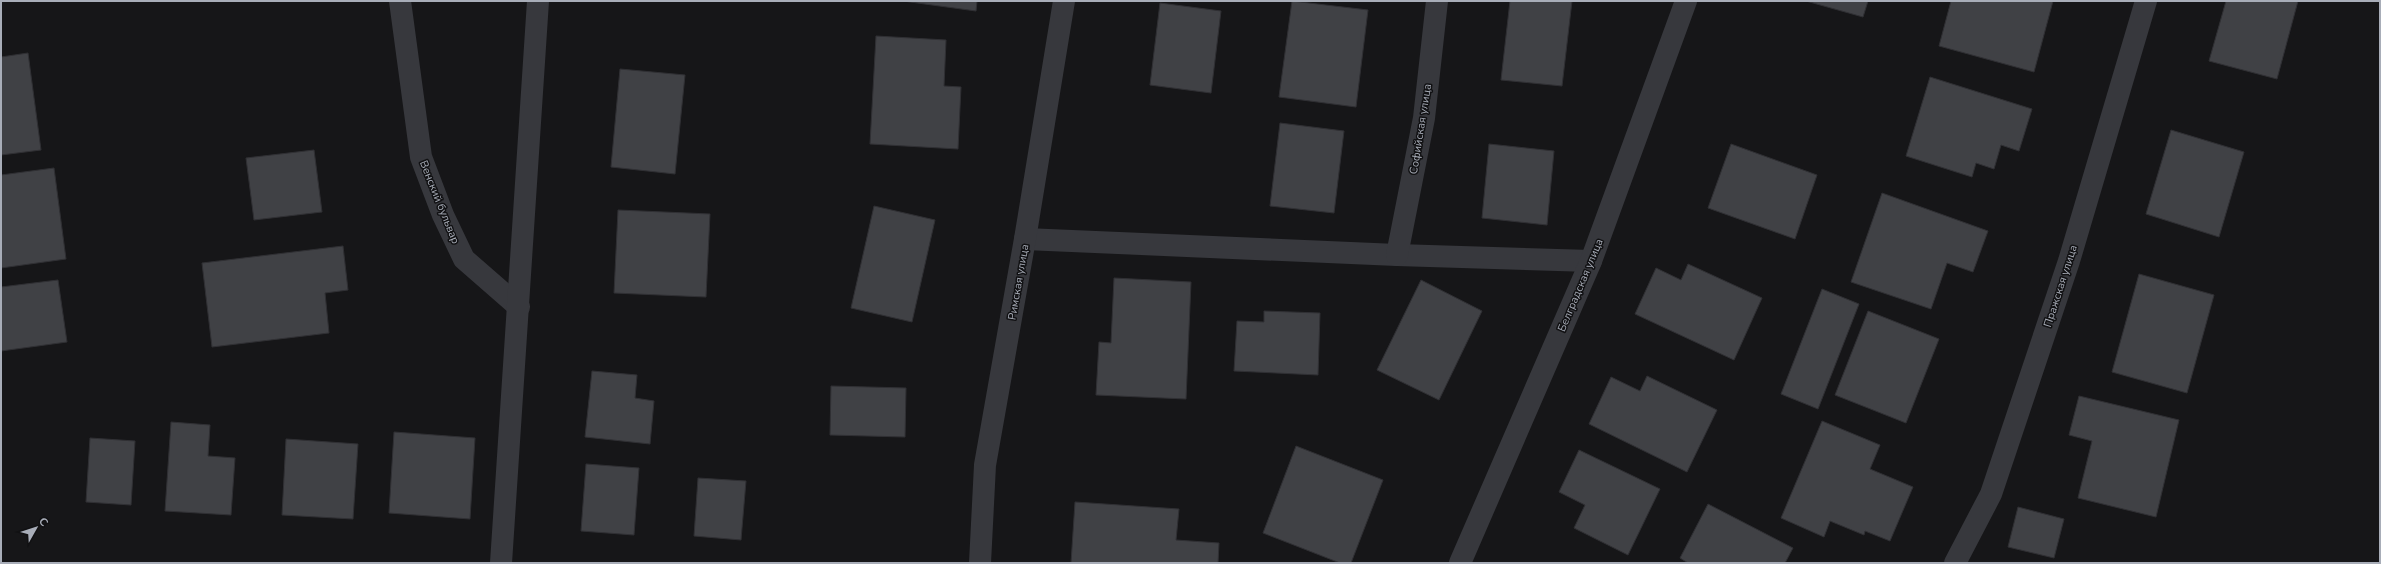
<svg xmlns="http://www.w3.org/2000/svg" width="2381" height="564" font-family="'Nunito Sans',sans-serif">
<rect width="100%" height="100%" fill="#161618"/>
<g fill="#404145" stroke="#303034">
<path d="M 903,1 L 977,1 L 976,11 Z"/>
<path d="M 1292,1 L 1368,10 L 1356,107 L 1279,97 Z"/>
<path d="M 1510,1 L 1572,1 L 1562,86 L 1501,80 Z"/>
<path d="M 1806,1 L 1868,1 L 1863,17 Z"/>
<path d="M 1951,1 L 2053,1 L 2034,72 L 1939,46 Z"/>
<path d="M 2226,1 L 2298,1 L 2277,79 L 2209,61 Z"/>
<path d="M 1160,3 L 1221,11 L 1211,93 L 1150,85 Z"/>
<path d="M 876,36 L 946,40 L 944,86 L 961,87 L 958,149 L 870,144 Z"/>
<path d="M 28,53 L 41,150 L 1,155 L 1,57 Z"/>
<path d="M 620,69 L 685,75 L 675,174 L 611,167 Z"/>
<path d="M 1930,77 L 2032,109 L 2019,151 L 2001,145 L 1994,169 L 1976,163 L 1972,177 L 1906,156 Z"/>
<path d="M 1280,123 L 1344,131 L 1334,213 L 1270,206 Z"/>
<path d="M 2171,130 L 2244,152 L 2219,237 L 2146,214 Z"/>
<path d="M 1489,144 L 1554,151 L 1547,225 L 1482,218 Z"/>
<path d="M 1731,144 L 1817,175 L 1795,239 L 1708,208 Z"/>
<path d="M 314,150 L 322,212 L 254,220 L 246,158 Z"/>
<path d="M 54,168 L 66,259 L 1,268 L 1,175 Z"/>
<path d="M 1882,193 L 1988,231 L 1973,272 L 1947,263 L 1931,309 L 1851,282 Z"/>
<path d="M 874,206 L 935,220 L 912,322 L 851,308 Z"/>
<path d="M 618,210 L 710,214 L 706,297 L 614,293 Z"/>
<path d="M 343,246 L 348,290 L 325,293 L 329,333 L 212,347 L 202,263 Z"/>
<path d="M 1688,264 L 1762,298 L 1734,360 L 1635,314 L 1656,268 L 1681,280 Z"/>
<path d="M 2139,274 L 2214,295 L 2187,393 L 2112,372 Z"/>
<path d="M 1114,278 L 1191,282 L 1186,399 L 1096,395 L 1099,342 L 1111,343 Z"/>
<path d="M 58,280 L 67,342 L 1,351 L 1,287 Z"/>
<path d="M 1421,280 L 1482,311 L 1439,400 L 1377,370 Z"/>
<path d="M 1822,289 L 1859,304 L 1818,409 L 1781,394 Z"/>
<path d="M 1264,311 L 1320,313 L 1318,375 L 1234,371 L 1237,321 L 1264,322 Z"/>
<path d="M 1868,311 L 1939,339 L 1906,423 L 1835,395 Z"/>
<path d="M 592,371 L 637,375 L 635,398 L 654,401 L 650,444 L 585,437 Z"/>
<path d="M 1647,376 L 1717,410 L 1687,472 L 1589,424 L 1611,377 L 1640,391 Z"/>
<path d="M 831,386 L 906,388 L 905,437 L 830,435 Z"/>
<path d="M 2079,396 L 2179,420 L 2156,517 L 2078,498 L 2092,441 L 2069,435 Z"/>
<path d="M 1822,421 L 1880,445 L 1870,469 L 1913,487 L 1890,541 L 1865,531 L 1864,535 L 1830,521 L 1824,537 L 1781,518 Z"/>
<path d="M 171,422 L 210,425 L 208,456 L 235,458 L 231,515 L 165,511 Z"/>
<path d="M 394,432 L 475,438 L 470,519 L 389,513 Z"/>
<path d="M 90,438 L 135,441 L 131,505 L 86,502 Z"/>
<path d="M 286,439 L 358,444 L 353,519 L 282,515 Z"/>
<path d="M 1296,446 L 1383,480 L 1351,563 L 1340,563 L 1263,533 Z"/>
<path d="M 1579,450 L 1660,489 L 1628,555 L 1574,528 L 1585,505 L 1559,492 Z"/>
<path d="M 586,464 L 639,468 L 634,535 L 581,531 Z"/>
<path d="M 698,478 L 746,481 L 741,540 L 694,536 Z"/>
<path d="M 1075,502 L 1179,509 L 1176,540 L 1219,543 L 1218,563 L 1071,563 Z"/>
<path d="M 1708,504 L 1793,548 L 1785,563 L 1688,563 L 1680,558 Z"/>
<path d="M 2018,507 L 2064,519 L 2054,558 L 2008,547 Z"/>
</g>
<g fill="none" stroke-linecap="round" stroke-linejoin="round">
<g stroke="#37383d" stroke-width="22">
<path d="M 400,1 L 421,157 L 443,215 L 464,259 L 519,307"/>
<path d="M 1025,239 L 1397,255 L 1591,261"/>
<path d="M 1397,255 L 1424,118 L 1437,1"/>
<path d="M 501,563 L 538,1"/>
<path d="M 980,563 L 985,465 L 1025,239 L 1064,1"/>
<path d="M 1460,563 L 1591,261 L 1686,1"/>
<path d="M 1955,563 L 1991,494 L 2069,261 L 2146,1"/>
</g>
</g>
<g text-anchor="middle" stroke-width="3" stroke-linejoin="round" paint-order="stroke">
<g font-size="11" fill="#a8adb8" stroke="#111113">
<text transform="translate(1420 129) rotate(-81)" y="4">Софийская улица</text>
<text transform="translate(440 202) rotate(68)" y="4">Венский бульвар</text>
<text transform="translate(1018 282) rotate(-80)" y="4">Римская улица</text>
<text transform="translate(1580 285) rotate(-67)" y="4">Белградская улица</text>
<text transform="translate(2060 286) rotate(-72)" y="4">Пражская улица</text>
</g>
</g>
<rect width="2381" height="564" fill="none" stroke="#a8adb8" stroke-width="4"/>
<g transform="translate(36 528) rotate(51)" stroke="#111113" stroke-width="3" paint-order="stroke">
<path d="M0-3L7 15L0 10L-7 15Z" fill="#a8adb8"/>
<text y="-6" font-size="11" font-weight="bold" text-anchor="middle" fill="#a8adb8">С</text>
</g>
</svg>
